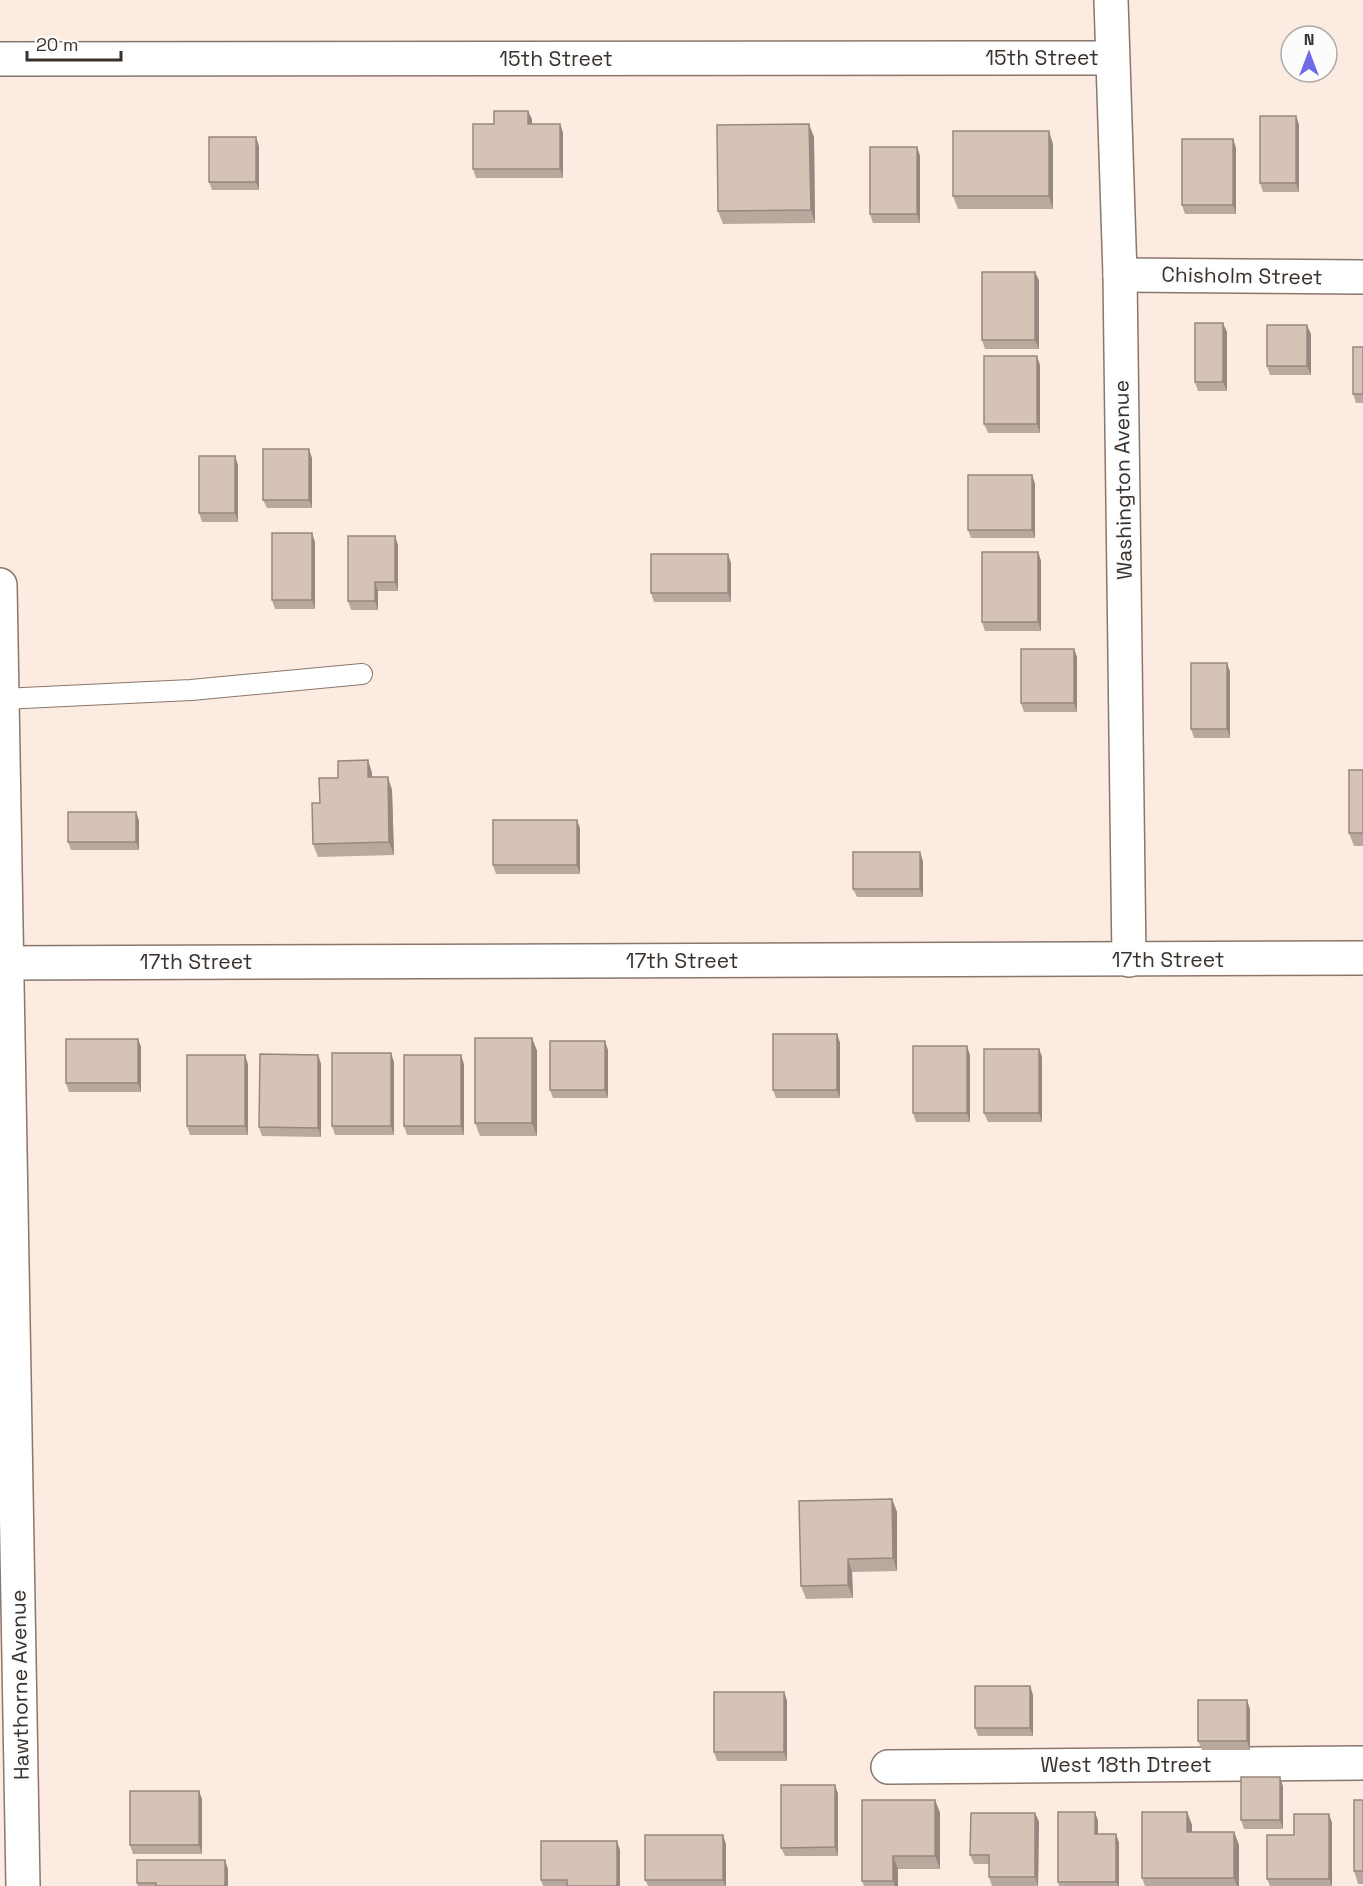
<svg xmlns="http://www.w3.org/2000/svg" width="1363" height="1886" font-family="'Space Grotesk',sans-serif">
<rect width="100%" height="100%" fill="#fcebe0"/>
<g fill="none" stroke-linecap="round" stroke-linejoin="round">
<g stroke="#8a776b" stroke-width="22">
<path id="lane" d="M 2,699 L 191,690 L 362,674"/>
</g>
<g stroke="#8a776b" stroke-width="36">
<g id="street">
<path d="M 1111,0 L 1120,275 L 1129,960"/>
<path d="M 0,59 L 1111,58"/>
<path d="M 1120,275 L 1363,277"/>
<path d="M 0,585 L 23,1886"/>
<path d="M 0,963 L 1363,958"/>
<path d="M 888,1767 L 1363,1763"/>
</g>
</g>
<use href="#lane" stroke="#fff" stroke-width="20"/>
<use href="#street" stroke="#fff" stroke-width="33"/>
</g>
<g fill="#b9a89d">
<path d="M 1296,116 L 1299,125 L 1299,192 L 1263,192 L 1260,183 Z"/>
<path d="M 532,119 L 532,124 L 560,124 L 563,133 L 563,178 L 476,178 L 473,169 L 494,124 Z"/>
<path d="M 814,137 L 815,223 L 723,224 L 718,211 Z"/>
<path d="M 1233,139 L 1236,148 L 1236,214 L 1185,214 L 1182,205 Z"/>
<path d="M 1053,144 L 1053,209 L 958,209 L 953,196 Z"/>
<path d="M 259,146 L 259,190 L 212,190 L 209,182 Z"/>
<path d="M 917,147 L 920,156 L 920,223 L 873,223 L 870,214 Z"/>
<path d="M 1039,280 L 1039,349 L 985,349 L 982,340 Z"/>
<path d="M 1227,332 L 1227,391 L 1198,391 L 1195,382 Z"/>
<path d="M 1311,334 L 1311,375 L 1270,375 L 1267,366 Z"/>
<path d="M 1363,347 L 1363,403 L 1356,403 L 1353,394 Z"/>
<path d="M 1040,365 L 1040,433 L 988,433 L 984,424 Z"/>
<path d="M 312,458 L 312,508 L 267,508 L 263,500 Z"/>
<path d="M 238,465 L 238,522 L 202,522 L 199,513 Z"/>
<path d="M 1032,475 L 1035,484 L 1035,538 L 971,538 L 968,530 Z"/>
<path d="M 315,542 L 315,609 L 275,609 L 272,600 Z"/>
<path d="M 398,545 L 398,591 L 378,591 L 378,610 L 351,610 L 348,601 Z"/>
<path d="M 1038,552 L 1041,561 L 1041,631 L 985,631 L 982,622 Z"/>
<path d="M 731,563 L 731,602 L 654,602 L 651,593 Z"/>
<path d="M 1074,649 L 1077,657 L 1077,712 L 1024,712 L 1021,703 Z"/>
<path d="M 1227,663 L 1230,672 L 1230,738 L 1194,738 L 1191,729 Z"/>
<path d="M 368,760 L 372,773 L 372,777 L 392,790 L 394,855 L 318,857 L 313,844 L 320,803 L 338,778 Z"/>
<path d="M 1363,770 L 1363,846 L 1354,846 L 1349,833 Z"/>
<path d="M 136,812 L 139,821 L 139,850 L 71,850 L 68,842 Z"/>
<path d="M 580,828 L 580,874 L 496,874 L 493,865 Z"/>
<path d="M 923,861 L 923,897 L 857,897 L 853,889 Z"/>
<path d="M 837,1034 L 840,1043 L 840,1098 L 776,1098 L 773,1090 Z"/>
<path d="M 532,1038 L 537,1051 L 537,1136 L 480,1136 L 475,1123 Z"/>
<path d="M 138,1039 L 141,1047 L 141,1092 L 69,1092 L 66,1083 Z"/>
<path d="M 1039,1049 L 1042,1057 L 1042,1122 L 988,1122 L 984,1113 Z"/>
<path d="M 608,1050 L 608,1098 L 553,1098 L 550,1090 Z"/>
<path d="M 318,1055 L 321,1064 L 321,1137 L 262,1136 L 259,1127 Z"/>
<path d="M 970,1055 L 970,1122 L 916,1122 L 913,1113 Z"/>
<path d="M 394,1062 L 394,1135 L 335,1135 L 332,1126 Z"/>
<path d="M 248,1064 L 248,1135 L 190,1135 L 187,1126 Z"/>
<path d="M 464,1064 L 464,1135 L 407,1135 L 404,1126 Z"/>
<path d="M 892,1499 L 897,1512 L 897,1571 L 852,1572 L 853,1598 L 806,1599 L 801,1586 Z"/>
<path d="M 1030,1686 L 1033,1695 L 1033,1736 L 978,1736 L 975,1728 Z"/>
<path d="M 784,1692 L 787,1701 L 787,1761 L 717,1761 L 714,1752 Z"/>
<path d="M 1250,1709 L 1250,1750 L 1202,1750 L 1198,1741 Z"/>
<path d="M 835,1785 L 838,1794 L 838,1856 L 785,1856 L 781,1848 Z"/>
<path d="M 1283,1786 L 1283,1829 L 1244,1829 L 1241,1820 Z"/>
<path d="M 202,1799 L 202,1854 L 133,1854 L 130,1845 Z"/>
<path d="M 935,1800 L 940,1813 L 940,1869 L 898,1869 L 898,1886 L 864,1886 L 862,1881 Z"/>
<path d="M 1363,1800 L 1363,1884 L 1358,1884 L 1354,1871 Z"/>
<path d="M 1095,1812 L 1098,1821 L 1098,1834 L 1116,1834 L 1119,1843 L 1119,1886 L 1059,1886 L 1058,1882 Z"/>
<path d="M 1187,1812 L 1192,1825 L 1192,1832 L 1234,1832 L 1239,1845 L 1239,1886 L 1145,1886 L 1142,1878 Z"/>
<path d="M 1035,1813 L 1039,1822 L 1038,1886 L 992,1886 L 989,1877 L 989,1864 L 974,1864 L 970,1855 Z"/>
<path d="M 1329,1814 L 1332,1823 L 1332,1886 L 1270,1886 L 1267,1879 L 1294,1835 Z"/>
<path d="M 726,1844 L 726,1886 L 648,1886 L 645,1880 Z"/>
<path d="M 620,1850 L 620,1886 L 543,1886 L 541,1880 Z"/>
<path d="M 228,1869 L 228,1886 L 138,1886 L 137,1883 Z"/>
</g>
<g fill="#96887f">
<path d="M 528,111 L 532,119 L 532,133 L 528,124 Z"/>
<path d="M 1296,116 L 1299,125 L 1299,192 L 1296,183 Z"/>
<path d="M 560,124 L 563,133 L 563,178 L 560,169 Z"/>
<path d="M 809,124 L 814,137 L 815,223 L 811,210 Z"/>
<path d="M 1049,131 L 1053,144 L 1053,209 L 1049,196 Z"/>
<path d="M 256,137 L 259,146 L 259,190 L 256,182 Z"/>
<path d="M 1233,139 L 1236,148 L 1236,214 L 1233,205 Z"/>
<path d="M 917,147 L 920,156 L 920,223 L 917,214 Z"/>
<path d="M 1035,272 L 1039,280 L 1039,349 L 1035,340 Z"/>
<path d="M 1223,323 L 1227,332 L 1227,391 L 1223,382 Z"/>
<path d="M 1307,325 L 1311,334 L 1311,375 L 1307,366 Z"/>
<path d="M 1037,356 L 1040,365 L 1040,433 L 1037,424 Z"/>
<path d="M 309,449 L 312,458 L 312,508 L 309,500 Z"/>
<path d="M 235,456 L 238,465 L 238,522 L 235,513 Z"/>
<path d="M 1032,475 L 1035,484 L 1035,538 L 1032,530 Z"/>
<path d="M 312,533 L 315,542 L 315,609 L 312,600 Z"/>
<path d="M 395,536 L 398,545 L 398,591 L 395,582 Z"/>
<path d="M 1038,552 L 1041,561 L 1041,631 L 1038,622 Z"/>
<path d="M 728,554 L 731,563 L 731,602 L 728,593 Z"/>
<path d="M 375,582 L 378,591 L 378,610 L 375,601 Z"/>
<path d="M 1074,649 L 1077,657 L 1077,712 L 1074,703 Z"/>
<path d="M 1227,663 L 1230,672 L 1230,738 L 1227,729 Z"/>
<path d="M 368,760 L 372,773 L 372,790 L 368,777 Z"/>
<path d="M 388,777 L 392,790 L 394,855 L 389,842 Z"/>
<path d="M 136,812 L 139,821 L 139,850 L 136,842 Z"/>
<path d="M 577,820 L 580,828 L 580,874 L 577,865 Z"/>
<path d="M 920,852 L 923,861 L 923,897 L 920,889 Z"/>
<path d="M 837,1034 L 840,1043 L 840,1098 L 837,1090 Z"/>
<path d="M 532,1038 L 537,1051 L 537,1136 L 532,1123 Z"/>
<path d="M 138,1039 L 141,1047 L 141,1092 L 138,1083 Z"/>
<path d="M 605,1041 L 608,1050 L 608,1098 L 605,1090 Z"/>
<path d="M 967,1046 L 970,1055 L 970,1122 L 967,1113 Z"/>
<path d="M 1039,1049 L 1042,1057 L 1042,1122 L 1039,1113 Z"/>
<path d="M 391,1053 L 394,1062 L 394,1135 L 391,1126 Z"/>
<path d="M 245,1055 L 248,1064 L 248,1135 L 245,1126 Z"/>
<path d="M 318,1055 L 321,1064 L 321,1137 L 318,1128 Z"/>
<path d="M 461,1055 L 464,1064 L 464,1135 L 461,1126 Z"/>
<path d="M 892,1499 L 897,1512 L 897,1571 L 893,1558 Z"/>
<path d="M 848,1559 L 852,1572 L 853,1598 L 848,1585 Z"/>
<path d="M 1030,1686 L 1033,1695 L 1033,1736 L 1030,1728 Z"/>
<path d="M 784,1692 L 787,1701 L 787,1761 L 784,1752 Z"/>
<path d="M 1247,1700 L 1250,1709 L 1250,1750 L 1247,1741 Z"/>
<path d="M 1280,1777 L 1283,1786 L 1283,1829 L 1280,1820 Z"/>
<path d="M 835,1785 L 838,1794 L 838,1856 L 835,1847 Z"/>
<path d="M 199,1791 L 202,1799 L 202,1854 L 199,1845 Z"/>
<path d="M 935,1800 L 940,1813 L 940,1869 L 935,1856 Z"/>
<path d="M 1095,1812 L 1098,1821 L 1098,1843 L 1095,1834 Z"/>
<path d="M 1187,1812 L 1192,1825 L 1192,1845 L 1187,1832 Z"/>
<path d="M 1035,1813 L 1039,1822 L 1038,1886 L 1035,1877 Z"/>
<path d="M 1329,1814 L 1332,1823 L 1332,1886 L 1329,1879 Z"/>
<path d="M 1234,1832 L 1239,1845 L 1239,1886 L 1237,1886 L 1234,1878 Z"/>
<path d="M 1116,1834 L 1119,1843 L 1119,1886 L 1118,1886 L 1116,1882 Z"/>
<path d="M 723,1835 L 726,1844 L 726,1886 L 725,1886 L 723,1880 Z"/>
<path d="M 617,1841 L 620,1850 L 620,1886 L 617,1886 Z"/>
<path d="M 893,1856 L 898,1869 L 898,1886 L 895,1886 L 893,1881 Z"/>
<path d="M 225,1860 L 228,1869 L 228,1886 L 225,1886 Z"/>
</g>
<g fill="#d7c3b6" stroke="#96887f" stroke-width="1.5">
<path d="M 494,111 L 528,111 L 528,124 L 560,124 L 560,169 L 473,169 L 473,124 L 494,124 Z"/>
<rect x="1260" y="116" width="36" height="67"/>
<path d="M 809,124 L 811,210 L 718,211 L 717,125 Z"/>
<rect x="953" y="131" width="96" height="65"/>
<rect x="209" y="137" width="47" height="45"/>
<rect x="1182" y="139" width="51" height="66"/>
<rect x="870" y="147" width="47" height="67"/>
<rect x="982" y="272" width="53" height="68"/>
<rect x="1195" y="323" width="28" height="59"/>
<rect x="1267" y="325" width="40" height="41"/>
<rect x="1353" y="347" width="10" height="47"/>
<rect x="984" y="356" width="53" height="68"/>
<rect x="263" y="449" width="46" height="51"/>
<rect x="199" y="456" width="36" height="57"/>
<rect x="968" y="475" width="64" height="55"/>
<rect x="272" y="533" width="40" height="67"/>
<path d="M 348,536 L 395,536 L 395,582 L 375,582 L 375,601 L 348,601 Z"/>
<rect x="982" y="552" width="56" height="70"/>
<rect x="651" y="554" width="77" height="39"/>
<rect x="1021" y="649" width="53" height="54"/>
<rect x="1191" y="663" width="36" height="66"/>
<path d="M 368,760 L 368,777 L 388,777 L 389,842 L 313,844 L 312,803 L 320,803 L 319,778 L 338,778 L 338,761 Z"/>
<rect x="1349" y="770" width="14" height="63"/>
<rect x="68" y="812" width="68" height="30"/>
<rect x="493" y="820" width="84" height="45"/>
<rect x="853" y="852" width="67" height="37"/>
<rect x="773" y="1034" width="64" height="56"/>
<rect x="475" y="1038" width="57" height="85"/>
<rect x="66" y="1039" width="72" height="44"/>
<rect x="550" y="1041" width="55" height="49"/>
<rect x="913" y="1046" width="54" height="67"/>
<rect x="984" y="1049" width="55" height="64"/>
<rect x="332" y="1053" width="59" height="73"/>
<path d="M 260,1054 L 318,1055 L 318,1128 L 259,1127 Z"/>
<rect x="187" y="1055" width="58" height="71"/>
<rect x="404" y="1055" width="57" height="71"/>
<path d="M 892,1499 L 893,1558 L 848,1559 L 848,1585 L 801,1586 L 799,1501 Z"/>
<rect x="975" y="1686" width="55" height="42"/>
<rect x="714" y="1692" width="70" height="60"/>
<rect x="1198" y="1700" width="49" height="41"/>
<rect x="1241" y="1777" width="39" height="43"/>
<path d="M 781,1785 L 835,1785 L 835,1847 L 781,1848 Z"/>
<rect x="130" y="1791" width="69" height="54"/>
<path d="M 862,1800 L 935,1800 L 935,1856 L 893,1856 L 893,1881 L 862,1881 Z"/>
<rect x="1354" y="1800" width="9" height="71"/>
<path d="M 1058,1812 L 1095,1812 L 1095,1834 L 1116,1834 L 1116,1882 L 1058,1882 Z"/>
<path d="M 1142,1812 L 1187,1812 L 1187,1832 L 1234,1832 L 1234,1878 L 1142,1878 Z"/>
<path d="M 971,1813 L 1035,1813 L 1035,1877 L 989,1877 L 989,1855 L 970,1855 Z"/>
<path d="M 1294,1814 L 1329,1814 L 1329,1879 L 1267,1879 L 1267,1835 L 1294,1835 Z"/>
<rect x="645" y="1835" width="78" height="45"/>
<path d="M 541,1841 L 617,1841 L 617,1886 L 567,1886 L 567,1880 L 541,1880 Z"/>
<path d="M 137,1860 L 225,1860 L 225,1886 L 156,1886 L 156,1883 L 137,1883 Z"/>
</g>
<g text-anchor="middle" stroke-width="4.5" stroke-linejoin="round" paint-order="stroke">
<g font-size="21" fill="#39312c" stroke="#fcfcfc">
<text x="1042" y="65">15th Street</text>
<text x="556" y="66">15th Street</text>
<text transform="translate(1242 276) rotate(1)" y="7">Chisholm Street</text>
<text transform="translate(1123 480) rotate(-91)" y="7">Washington Avenue</text>
<text x="1168" y="967">17th Street</text>
<text x="682" y="968">17th Street</text>
<text x="196" y="969">17th Street</text>
<text transform="translate(20 1685) rotate(-91)" y="7">Hawthorne Avenue</text>
<text x="1126" y="1772">West 18th Dtreet</text>
</g>
</g>
<g transform="translate(1309 54)"><circle r="28" fill="#fcfcfc" stroke="#aeaba9" stroke-width="1.5"/>
<path d="M0-4.5L10 22L0 15L-10 22Z" fill="#6f6ae5"/>
<text y="-9" font-size="16" font-weight="bold" text-anchor="middle" fill="#39312c">N</text>
</g>
<path d="M27 51v9h94v-9" fill="none" stroke="#39312c" stroke-width="3"/>
<text x="36" y="51" font-size="18" fill="#39312c" stroke="#fcfcfc" stroke-width="4.5" paint-order="stroke">20 m</text>
</svg>
